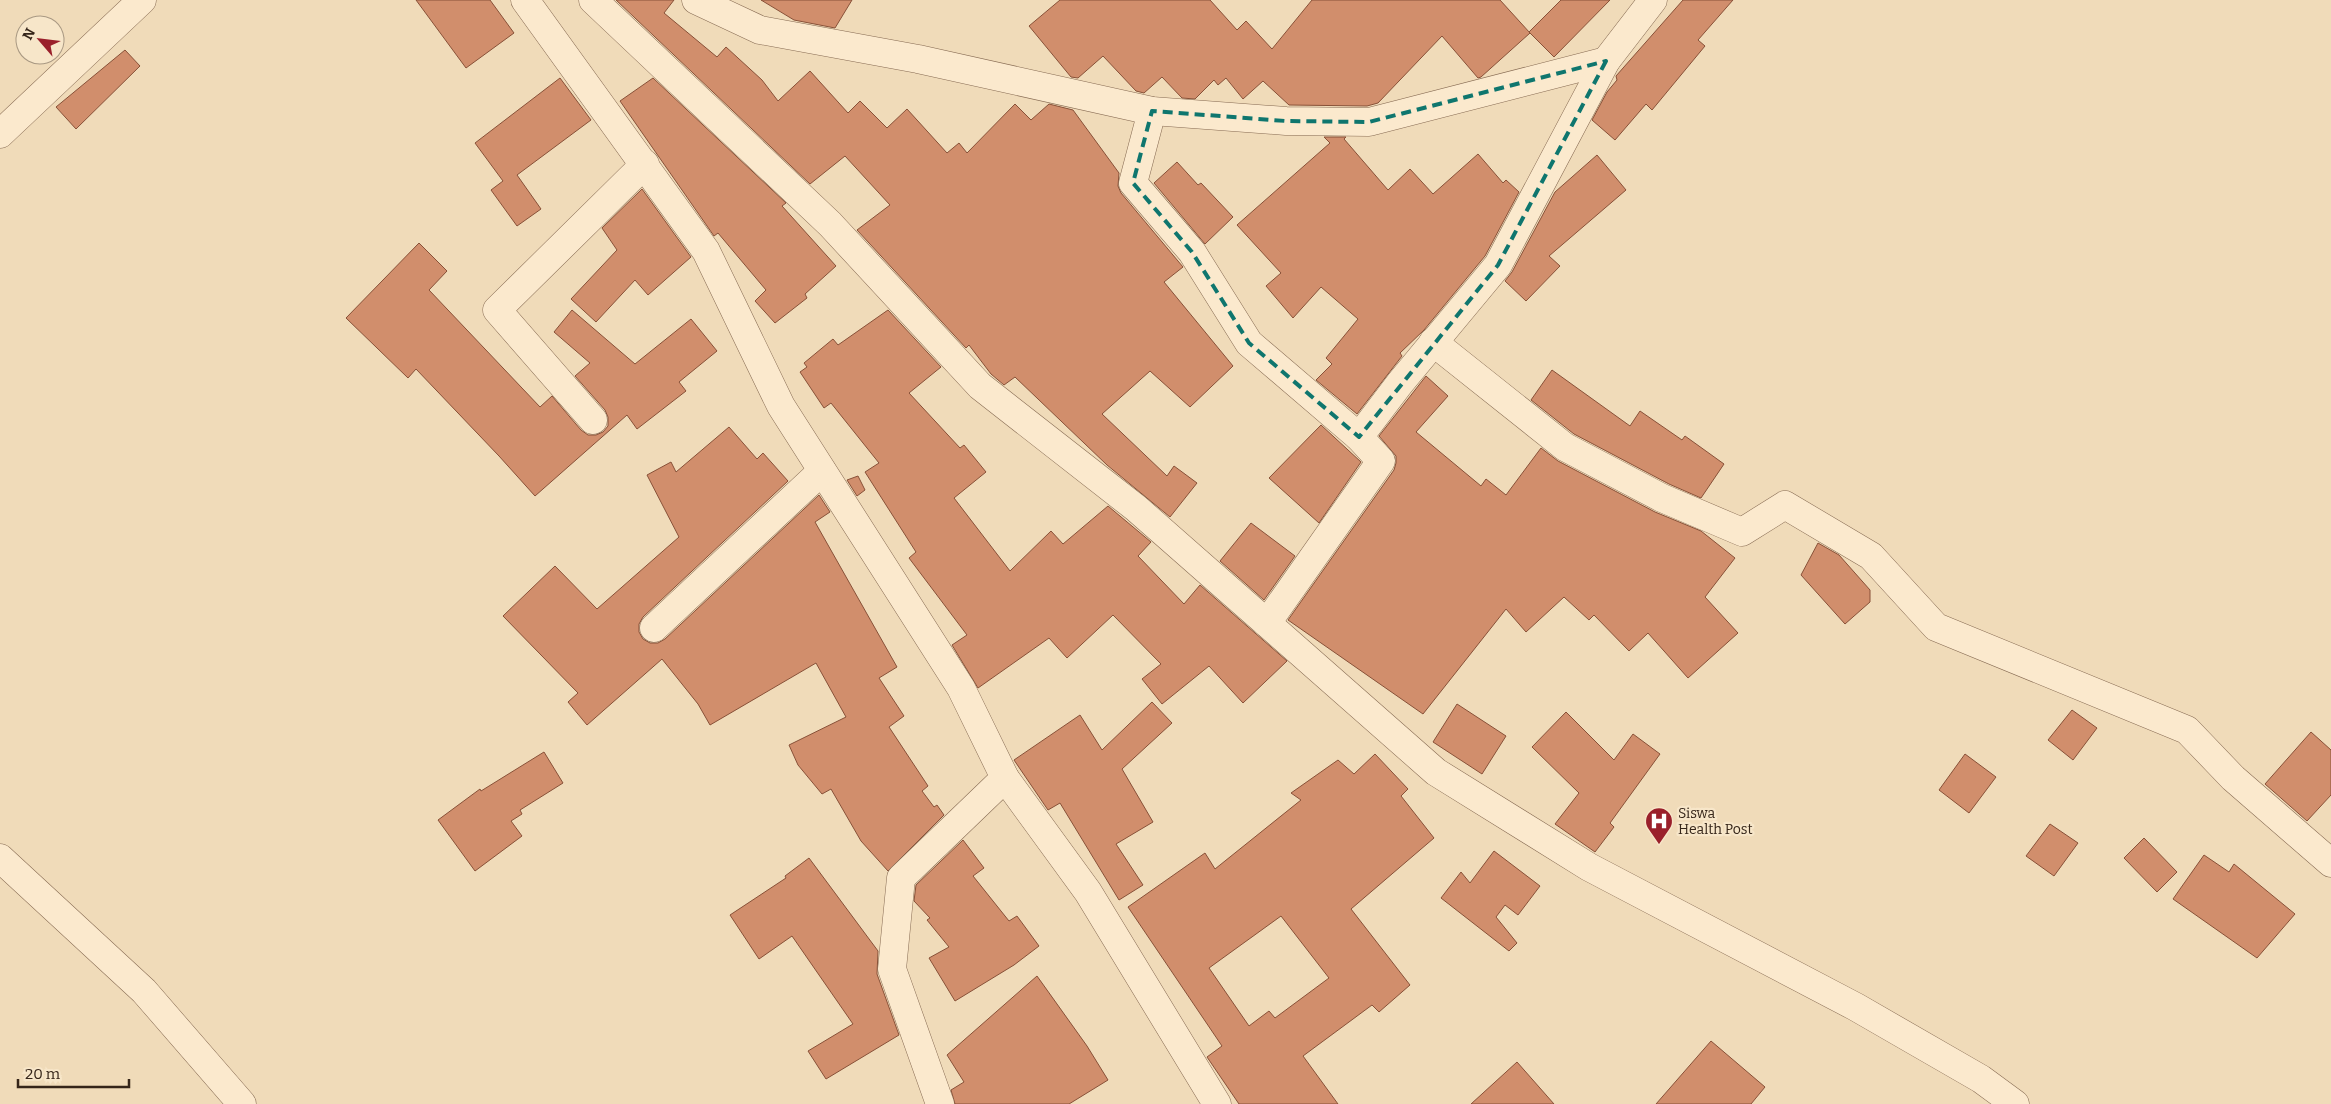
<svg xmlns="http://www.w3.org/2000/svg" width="2331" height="1104" font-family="Bitter,serif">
<rect width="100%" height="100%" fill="#f0dbb9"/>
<g fill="#d18e6c" stroke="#885138" fill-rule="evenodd">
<path d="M 416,0 L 490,0 L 514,33 L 466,68 Z"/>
<path d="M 616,0 L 674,0 L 664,13 L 717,57 L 726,47 L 762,80 L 778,101 L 810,71 L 848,113 L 860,101 L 887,128 L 907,109 L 947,153 L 959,143 L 967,153 L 1015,104 L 1031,120 L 1049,104 L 1073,110 L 1119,173 L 1118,186 L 1121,193 L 1183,267 L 1164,282 L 1233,366 L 1190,407 L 1150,371 L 1102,414 L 1167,476 L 1174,466 L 1197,483 L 1170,517 L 1107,465 L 1015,377 L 1004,385 L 991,374 L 969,345 L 966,348 L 857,230 L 890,205 L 845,156 L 810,184 Z"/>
<path d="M 761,0 L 852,0 L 835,28 L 794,20 Z"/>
<path d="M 1060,0 L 1210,0 L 1237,30 L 1246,21 L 1272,49 L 1312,0 L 1500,0 L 1530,33 L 1481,77 L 1478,78 L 1442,36 L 1378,103 L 1367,106 L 1289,105 L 1263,81 L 1243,99 L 1226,78 L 1218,85 L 1214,80 L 1195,99 L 1182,98 L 1162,77 L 1144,93 L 1136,91 L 1103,56 L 1078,78 L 1071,77 L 1029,26 Z"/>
<path d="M 1561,0 L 1610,0 L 1554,57 L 1529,32 Z"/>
<path d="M 1683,0 L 1733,0 L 1698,40 L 1705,46 L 1652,110 L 1646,104 L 1615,140 L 1592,120 L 1607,92 L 1617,80 L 1616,76 Z"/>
<path d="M 125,50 L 140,66 L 76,129 L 56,107 Z"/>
<path d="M 560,78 L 591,120 L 517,175 L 541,209 L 517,226 L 491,190 L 503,181 L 475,143 Z"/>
<path d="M 653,78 L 786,203 L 782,206 L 836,266 L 805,294 L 807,298 L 775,323 L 755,301 L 766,290 L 718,233 L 714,236 L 620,101 Z"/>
<path d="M 1324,137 L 1346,137 L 1344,139 L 1388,190 L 1410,169 L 1433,194 L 1478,154 L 1503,183 L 1506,180 L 1519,192 L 1485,256 L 1424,330 L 1400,353 L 1402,356 L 1357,414 L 1316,380 L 1332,364 L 1326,358 L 1358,319 L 1321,287 L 1293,318 L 1266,286 L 1281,273 L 1237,225 L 1330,143 Z"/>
<path d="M 1597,155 L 1626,190 L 1549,256 L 1560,266 L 1526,301 L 1505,281 L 1512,272 L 1555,192 Z"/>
<path d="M 1177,162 L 1198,185 L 1201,183 L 1233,217 L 1205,244 L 1154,183 Z"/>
<path d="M 642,189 L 691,257 L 648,295 L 635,280 L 596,322 L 571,299 L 617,250 L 602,228 Z"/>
<path d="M 419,243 L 447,271 L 429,290 L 540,407 L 552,396 L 581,430 L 588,435 L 596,435 L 603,432 L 608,426 L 608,417 L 605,410 L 575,376 L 590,363 L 554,332 L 572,310 L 635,364 L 691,319 L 717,351 L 679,382 L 686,391 L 637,429 L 627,415 L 535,496 L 499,456 L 416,369 L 408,378 L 346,318 Z"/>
<path d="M 888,310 L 941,367 L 909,393 L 960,448 L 964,445 L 986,472 L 954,498 L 1010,571 L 1051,531 L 1063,544 L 1108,506 L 1151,542 L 1138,556 L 1184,604 L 1200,585 L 1287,661 L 1243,703 L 1209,666 L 1162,704 L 1142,679 L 1161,664 L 1113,615 L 1067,658 L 1049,638 L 978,688 L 952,645 L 967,635 L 909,558 L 916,552 L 865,472 L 879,463 L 831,403 L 824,408 L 800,372 L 807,367 L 804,363 L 833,339 L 838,345 Z"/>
<path d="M 1552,370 L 1630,426 L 1640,411 L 1682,440 L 1685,436 L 1724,464 L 1701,498 L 1669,484 L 1574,434 L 1531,400 Z"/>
<path d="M 1426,376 L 1448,396 L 1416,432 L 1481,486 L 1486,479 L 1506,495 L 1541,448 L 1558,461 L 1655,512 L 1701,531 L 1735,558 L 1705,597 L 1738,633 L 1688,678 L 1648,633 L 1629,651 L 1594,615 L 1589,620 L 1564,597 L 1526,632 L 1506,609 L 1423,714 L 1288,620 L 1394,470 L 1396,463 L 1396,456 L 1379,436 Z"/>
<path d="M 1321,425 L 1361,462 L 1319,523 L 1269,478 Z"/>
<path d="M 729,427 L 757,459 L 763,453 L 788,481 L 643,617 L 639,624 L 639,632 L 643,639 L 650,643 L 658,643 L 665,639 L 819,495 L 830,512 L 815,522 L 897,667 L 879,678 L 904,716 L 889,727 L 928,786 L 922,791 L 934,807 L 937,805 L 944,815 L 888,871 L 861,841 L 831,789 L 822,794 L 798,765 L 789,745 L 846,717 L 816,663 L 710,725 L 698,704 L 662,659 L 587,725 L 568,702 L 578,693 L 503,616 L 555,566 L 597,609 L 679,537 L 647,475 L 671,462 L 676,472 Z"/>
<path d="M 858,476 L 865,490 L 857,496 L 847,480 Z"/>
<path d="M 1251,523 L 1295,556 L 1264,600 L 1220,561 Z"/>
<path d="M 1818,543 L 1839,555 L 1870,590 L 1870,602 L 1845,624 L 1801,575 Z"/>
<path d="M 1152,702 L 1172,723 L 1122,769 L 1153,822 L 1116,844 L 1143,885 L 1119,900 L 1060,803 L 1048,810 L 1014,760 L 1080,715 L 1102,750 Z"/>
<path d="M 1457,704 L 1506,736 L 1482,774 L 1433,742 Z"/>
<path d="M 2072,710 L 2097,728 L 2073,760 L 2048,740 Z"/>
<path d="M 1566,712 L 1614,760 L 1633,734 L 1660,754 L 1610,823 L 1614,827 L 1595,852 L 1555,824 L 1579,793 L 1532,747 Z"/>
<path d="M 2311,732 L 2331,750 L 2331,795 L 2307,821 L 2265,784 Z"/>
<path d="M 544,752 L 563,783 L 520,810 L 522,814 L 511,821 L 522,836 L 475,871 L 438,820 L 480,789 L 481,791 Z"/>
<path d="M 1375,754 L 1408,789 L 1401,796 L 1434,838 L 1351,909 L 1410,985 L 1379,1012 L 1372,1005 L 1303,1056 L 1338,1104 L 1239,1104 L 1207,1057 L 1222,1046 L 1128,907 L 1205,853 L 1215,869 L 1301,800 L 1291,793 L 1338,760 L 1354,774 ZM 1281,916 L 1329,978 L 1275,1018 L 1269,1011 L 1249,1026 L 1209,968 Z"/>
<path d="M 1965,754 L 1996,777 L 1969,813 L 1939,790 Z"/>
<path d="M 2050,824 L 2078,843 L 2054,876 L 2026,856 Z"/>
<path d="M 2144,838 L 2177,872 L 2157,892 L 2124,858 Z"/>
<path d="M 963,840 L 984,868 L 973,876 L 1009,921 L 1017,916 L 1039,946 L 1014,965 L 955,1001 L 929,958 L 949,947 L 927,920 L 930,918 L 914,901 L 916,885 Z"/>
<path d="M 1494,851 L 1540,886 L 1518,915 L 1505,905 L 1496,917 L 1517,943 L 1509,951 L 1441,898 L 1461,872 L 1470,883 Z"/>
<path d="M 2204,855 L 2229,872 L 2234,864 L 2295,914 L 2257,958 L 2173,899 Z"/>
<path d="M 809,858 L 878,951 L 877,974 L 899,1035 L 826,1079 L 808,1051 L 853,1024 L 792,936 L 759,959 L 730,915 L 786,878 L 785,876 Z"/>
<path d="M 1037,976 L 1087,1046 L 1108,1080 L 1069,1104 L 955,1104 L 951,1090 L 964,1082 L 947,1055 Z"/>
<path d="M 1711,1041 L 1765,1087 L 1751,1104 L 1656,1104 Z"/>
<path d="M 1517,1062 L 1554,1104 L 1471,1104 Z"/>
</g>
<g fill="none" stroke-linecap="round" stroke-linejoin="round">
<g stroke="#876b53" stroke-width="29">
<g id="street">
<path d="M 525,0 L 706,251 L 781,406 L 961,688 L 1005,778 L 1088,892 L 1217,1104"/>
<path d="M 593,0 L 830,224 L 980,386 L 1136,508 L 1436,772 L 1589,867 L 1856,1007 L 1981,1079 L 2015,1104"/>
<path d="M 696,0 L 760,30 L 918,59 L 1152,111 L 1286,121 L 1369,122 L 1606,61"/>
<path d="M 1152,111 L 1133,183 L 1192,252 L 1249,343 L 1359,437 L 1381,461 L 1267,623"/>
<path d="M 0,134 L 142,0"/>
<path d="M 1433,342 L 1565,447 L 1662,498 L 1742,532 L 1785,505 L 1871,556 L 1936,627 L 2187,730 L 2233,778 L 2331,863"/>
<path d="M 593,420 L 497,310 L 645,164"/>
<path d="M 1359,437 L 1400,383 L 1498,265 L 1606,61 L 1653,0"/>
<path d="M 654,628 L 822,471"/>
<path d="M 0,858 L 144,991 L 242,1104"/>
<path d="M 940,1104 L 892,969 L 901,878 L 1005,778"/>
</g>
</g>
<use href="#street" stroke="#fbe9cd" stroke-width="28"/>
</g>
<path fill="none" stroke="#0f766e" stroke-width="4" stroke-dasharray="10 6" stroke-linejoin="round" d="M 1606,61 L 1498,265 L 1359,437 L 1249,343 L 1192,252 L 1133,183 L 1152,111 L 1286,121 L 1369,122 Z"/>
<defs>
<g id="hospital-pin" transform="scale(1.4375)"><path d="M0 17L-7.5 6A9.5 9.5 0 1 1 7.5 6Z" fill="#9a202b" stroke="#f7e6c9"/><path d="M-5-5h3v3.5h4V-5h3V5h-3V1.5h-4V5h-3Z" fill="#fff"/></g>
</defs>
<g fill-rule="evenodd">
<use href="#hospital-pin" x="1659" y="821"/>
</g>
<g text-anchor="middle" stroke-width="4.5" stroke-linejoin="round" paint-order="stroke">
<g font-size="14" fill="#352519" stroke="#f7e6c9" text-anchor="start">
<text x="1678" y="818">Siswa<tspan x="1678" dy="16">Health Post</tspan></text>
</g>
</g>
<g transform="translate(40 40) rotate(298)"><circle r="24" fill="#f7e6c9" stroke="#a99983"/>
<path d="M0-4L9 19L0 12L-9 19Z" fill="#9a202b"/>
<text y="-8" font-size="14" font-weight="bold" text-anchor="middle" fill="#352519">N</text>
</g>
<path d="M18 1079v8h111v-8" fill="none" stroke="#352519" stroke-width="2.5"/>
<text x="25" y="1079" font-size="15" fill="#352519" stroke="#f7e6c9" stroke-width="4" paint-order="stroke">20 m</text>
</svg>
